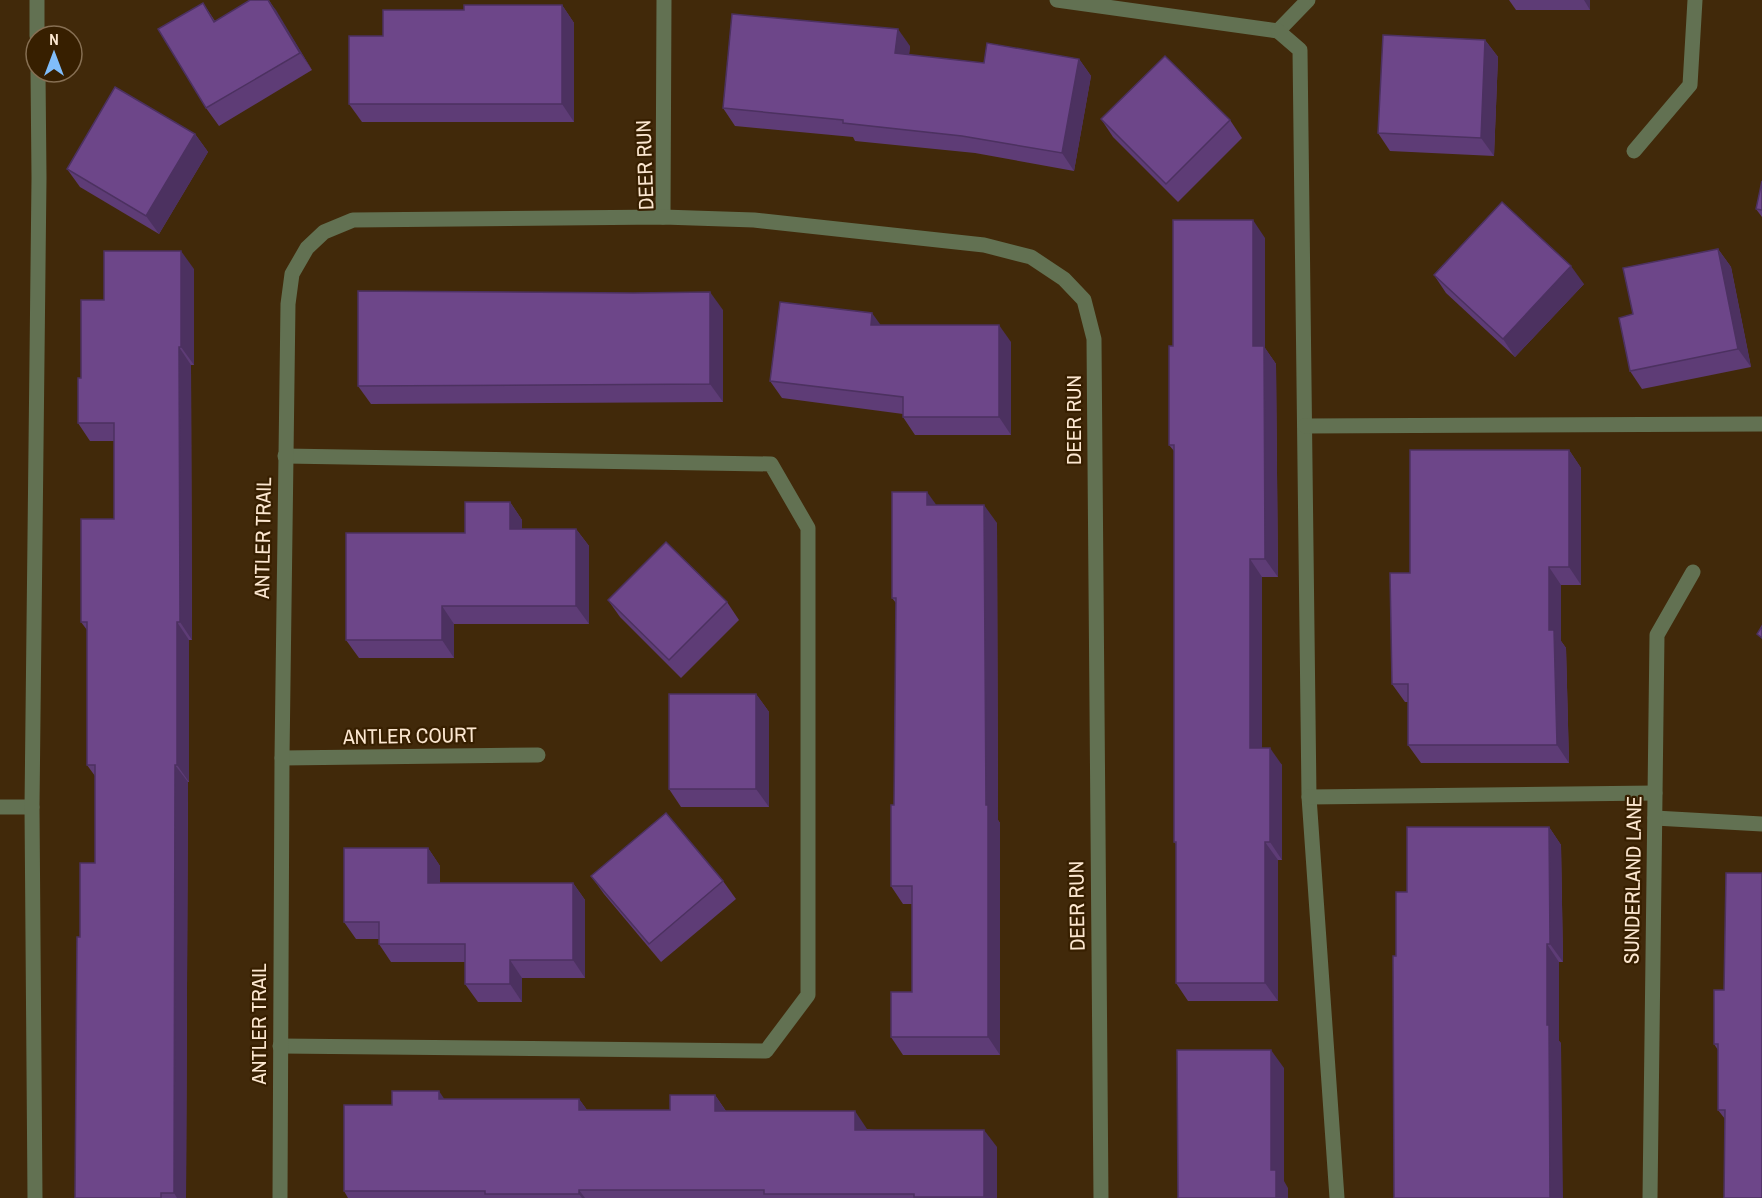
<svg xmlns="http://www.w3.org/2000/svg" width="1762" height="1198" font-family="'Archivo Narrow',sans-serif">
<rect width="100%" height="100%" fill="#41290a"/>
<g fill="none" stroke-linecap="round" stroke-linejoin="round">
<g stroke="#627152" stroke-width="15">
<path d="M 37,0 L 37,36"/>
<path d="M 1057,0 L 1278,31 L 1308,0"/>
<path d="M 1278,31 L 1300,50 L 1309,797 L 1337,1198"/>
<path d="M 1305,426 L 1762,424"/>
<path d="M 1309,797 L 1655,793"/>
<path d="M 0,807 L 32,807"/>
<path d="M 280,1046 L 766,1051 L 808,995 L 808,528 L 771,464 L 285,456"/>
<path d="M 35,1198 L 32,807 L 39,178 L 38,72"/>
</g>
<g stroke="#627152" stroke-width="15">
<path d="M 1634,151 L 1690,85 L 1695,0"/>
<path d="M 663,217 L 664,0"/>
<path d="M 282,758 L 538,755"/>
<path d="M 1655,818 L 1762,824"/>
<path d="M 280,1198 L 282,758 L 288,304 L 292,274 L 307,248 L 324,232 L 353,220 L 663,217 L 754,220 L 984,245 L 1031,257 L 1064,279 L 1084,300 L 1094,339 L 1101,1198"/>
<path d="M 1650,1198 L 1657,635 L 1693,572"/>
</g>
</g>
<g fill="#5e3c76">
<path d="M 250,0 L 269,0 L 312,70 L 219,126 L 206,108 L 203,3 L 215,21 Z"/>
<path d="M 1509,0 L 1590,0 L 1590,10 L 1516,10 Z"/>
<path d="M 562,5 L 574,23 L 574,122 L 362,122 L 349,104 L 383,36 L 464,10 Z"/>
<path d="M 1485,40 L 1498,57 L 1494,156 L 1390,151 L 1378,133 Z"/>
<path d="M 910,46 L 909,55 L 984,63 L 1079,59 L 1091,76 L 1074,171 L 975,153 L 855,141 L 853,137 L 735,126 L 723,108 Z"/>
<path d="M 1101,119 L 1230,120 L 1242,138 L 1178,202 L 1113,137 Z"/>
<path d="M 195,134 L 208,152 L 159,234 L 80,187 L 67,169 Z"/>
<path d="M 1762,181 L 1762,217 L 1756,209 Z"/>
<path d="M 1265,238 L 1265,348 L 1276,364 L 1278,577 L 1262,577 L 1262,748 L 1282,765 L 1282,860 L 1278,860 L 1278,1001 L 1188,1001 L 1176,983 L 1176,844 L 1174,842 L 1174,451 L 1169,445 L 1173,346 Z"/>
<path d="M 1718,249 L 1731,267 L 1751,367 L 1642,389 L 1630,371 L 1633,314 Z"/>
<path d="M 194,269 L 194,365 L 191,365 L 192,640 L 189,640 L 189,782 L 188,782 L 186,1198 L 75,1198 L 80,937 L 95,863 L 95,776 L 87,765 L 87,630 L 81,622 L 114,519 L 114,441 L 90,441 L 78,423 L 81,378 L 104,300 Z"/>
<path d="M 1434,275 L 1584,284 L 1515,357 L 1446,293 Z"/>
<path d="M 723,310 L 723,402 L 371,404 L 358,386 Z"/>
<path d="M 880,325 L 1011,342 L 1011,435 L 915,435 L 903,417 L 903,414 L 782,398 L 770,381 Z"/>
<path d="M 1569,450 L 1581,468 L 1581,585 L 1561,585 L 1561,641 L 1566,648 L 1569,763 L 1421,763 L 1408,745 L 1408,702 L 1405,702 L 1392,684 L 1410,573 Z"/>
<path d="M 510,502 L 522,520 L 522,529 L 576,529 L 589,546 L 589,624 L 454,624 L 454,658 L 359,658 L 346,640 L 465,533 Z"/>
<path d="M 937,505 L 997,523 L 998,820 L 1000,823 L 1000,1055 L 903,1055 L 891,1037 L 912,992 L 912,904 L 903,904 L 891,886 L 894,805 L 896,603 L 892,598 Z"/>
<path d="M 608,600 L 727,602 L 739,620 L 681,678 L 620,617 Z"/>
<path d="M 756,694 L 769,712 L 769,807 L 681,807 L 669,789 Z"/>
<path d="M 1549,827 L 1561,845 L 1563,962 L 1559,962 L 1559,1041 L 1561,1043 L 1396,956 L 1407,892 Z"/>
<path d="M 428,848 L 440,866 L 440,883 L 573,883 L 585,900 L 585,978 L 522,978 L 522,1002 L 478,1002 L 465,984 L 465,962 L 391,962 L 379,944 L 379,939 L 356,939 L 344,922 Z"/>
<path d="M 591,876 L 723,881 L 736,899 L 661,962 L 604,894 Z"/>
<path d="M 1724,990 L 1725,1119 L 1718,1110 L 1718,1050 L 1714,1044 Z"/>
<path d="M 715,1095 L 726,1111 L 867,1129 L 997,1147 L 997,1198 L 348,1198 L 344,1191 L 392,1105 L 444,1099 L 579,1099 L 587,1110 L 670,1110 Z"/>
</g>
<g fill="#4c3160">
<path d="M 268,0 L 276,10 L 312,70 L 300,53 Z"/>
<path d="M 1584,0 L 1590,0 L 1590,10 Z"/>
<path d="M 562,5 L 574,23 L 574,122 L 562,104 Z"/>
<path d="M 898,29 L 910,46 L 907,71 L 895,53 Z"/>
<path d="M 1485,40 L 1498,57 L 1494,156 L 1481,138 Z"/>
<path d="M 1079,59 L 1091,76 L 1074,171 L 1062,153 Z"/>
<path d="M 195,134 L 208,152 L 159,234 L 146,216 Z"/>
<path d="M 1253,220 L 1265,238 L 1265,348 L 1276,364 L 1278,577 L 1265,559 L 1253,346 Z"/>
<path d="M 1718,249 L 1731,267 L 1751,367 L 1738,349 Z"/>
<path d="M 181,251 L 194,269 L 194,365 L 181,347 Z"/>
<path d="M 1571,266 L 1584,284 L 1515,357 L 1503,339 Z"/>
<path d="M 710,292 L 723,310 L 723,402 L 710,384 Z"/>
<path d="M 872,313 L 885,331 L 871,325 Z"/>
<path d="M 999,325 L 1011,342 L 1011,435 L 999,417 Z"/>
<path d="M 179,347 L 191,365 L 192,640 L 180,622 Z"/>
<path d="M 1569,450 L 1581,468 L 1581,585 L 1569,567 Z"/>
<path d="M 927,492 L 940,510 L 927,505 Z"/>
<path d="M 510,502 L 522,520 L 522,546 L 510,529 Z"/>
<path d="M 984,505 L 997,523 L 998,820 L 1000,823 L 1000,1055 L 988,1037 Z"/>
<path d="M 576,529 L 589,546 L 589,624 L 576,606 Z"/>
<path d="M 1250,559 L 1262,577 L 1262,765 L 1250,748 Z"/>
<path d="M 1549,567 L 1561,585 L 1561,641 L 1566,648 L 1569,763 L 1557,745 L 1549,630 Z"/>
<path d="M 442,606 L 454,624 L 454,658 L 442,640 Z"/>
<path d="M 177,622 L 189,640 L 189,782 L 177,765 Z"/>
<path d="M 756,694 L 769,712 L 769,807 L 756,789 Z"/>
<path d="M 1270,748 L 1282,765 L 1282,860 L 1270,842 Z"/>
<path d="M 175,765 L 188,782 L 186,1198 L 177,1198 L 174,1193 Z"/>
<path d="M 1549,827 L 1561,845 L 1563,962 L 1550,944 Z"/>
<path d="M 1265,842 L 1278,860 L 1278,1001 L 1265,983 Z"/>
<path d="M 428,848 L 440,866 L 440,900 L 428,883 Z"/>
<path d="M 573,883 L 585,900 L 585,978 L 573,960 Z"/>
<path d="M 1547,944 L 1559,962 L 1559,1041 L 1561,1043 L 1563,1198 L 1550,1198 L 1547,1025 Z"/>
<path d="M 510,960 L 522,978 L 522,1002 L 510,984 Z"/>
<path d="M 1271,1050 L 1284,1068 L 1284,1181 L 1288,1188 L 1288,1198 L 1276,1198 L 1271,1170 Z"/>
<path d="M 439,1091 L 451,1109 L 439,1099 Z"/>
<path d="M 715,1095 L 727,1113 L 715,1111 Z"/>
<path d="M 579,1099 L 592,1117 L 579,1110 Z"/>
<path d="M 855,1111 L 867,1129 L 867,1147 L 855,1130 Z"/>
<path d="M 984,1130 L 997,1147 L 997,1198 L 985,1198 L 984,1197 Z"/>
<path d="M 579,1190 L 585,1198 L 582,1198 L 579,1194 Z"/>
</g>
<g fill="#6d4689" stroke="#4c3160" stroke-width="1.5">
<path d="M 250,0 L 268,0 L 300,53 L 206,108 L 158,29 L 203,3 L 214,22 Z"/>
<path d="M 464,5 L 562,5 L 562,104 L 349,104 L 349,36 L 383,36 L 383,10 L 464,10 Z"/>
<path d="M 732,14 L 898,29 L 895,53 L 984,63 L 987,43 L 1079,59 L 1062,153 L 962,136 L 843,123 L 843,120 L 723,108 Z"/>
<path d="M 1383,35 L 1485,40 L 1481,138 L 1378,133 Z"/>
<path d="M 1165,56 L 1230,120 L 1166,184 L 1101,119 Z"/>
<path d="M 115,87 L 195,134 L 146,216 L 67,169 Z"/>
<path d="M 1762,181 L 1762,210 L 1756,209 Z"/>
<path d="M 1502,202 L 1571,266 L 1503,339 L 1434,275 Z"/>
<path d="M 1173,220 L 1253,220 L 1253,346 L 1264,346 L 1265,559 L 1250,559 L 1250,748 L 1270,748 L 1270,842 L 1265,842 L 1265,983 L 1176,983 L 1176,842 L 1174,842 L 1174,445 L 1169,445 L 1169,346 L 1173,346 Z"/>
<path d="M 1718,249 L 1738,349 L 1630,371 L 1619,318 L 1633,314 L 1623,268 Z"/>
<path d="M 104,251 L 181,251 L 181,347 L 179,347 L 180,622 L 177,622 L 177,765 L 175,765 L 174,1193 L 161,1193 L 161,1198 L 75,1198 L 77,937 L 80,937 L 80,863 L 95,863 L 95,765 L 87,765 L 87,622 L 81,622 L 81,519 L 114,519 L 114,423 L 78,423 L 78,378 L 81,378 L 81,300 L 104,300 Z"/>
<path d="M 358,291 L 633,293 L 710,292 L 710,384 L 358,386 Z"/>
<path d="M 780,302 L 872,313 L 871,325 L 999,325 L 999,417 L 903,417 L 903,397 L 770,381 Z"/>
<path d="M 1410,450 L 1569,450 L 1569,567 L 1549,567 L 1549,630 L 1554,630 L 1557,745 L 1408,745 L 1408,684 L 1392,684 L 1390,573 L 1410,573 Z"/>
<path d="M 892,492 L 927,492 L 927,505 L 984,505 L 986,805 L 988,805 L 988,1037 L 891,1037 L 891,992 L 912,992 L 912,886 L 891,886 L 891,805 L 894,805 L 896,598 L 892,598 Z"/>
<path d="M 465,502 L 510,502 L 510,529 L 576,529 L 576,606 L 442,606 L 442,640 L 346,640 L 346,533 L 465,533 Z"/>
<path d="M 666,542 L 727,602 L 669,660 L 608,600 Z"/>
<path d="M 1762,626 L 1762,638 L 1757,634 Z"/>
<rect x="669" y="694" width="87" height="95"/>
<path d="M 666,813 L 723,881 L 649,944 L 591,876 Z"/>
<path d="M 1407,827 L 1549,827 L 1550,944 L 1547,944 L 1547,1025 L 1549,1025 L 1550,1198 L 1394,1198 L 1393,956 L 1396,956 L 1396,892 L 1407,892 Z"/>
<path d="M 344,848 L 428,848 L 428,883 L 573,883 L 573,960 L 510,960 L 510,984 L 465,984 L 465,944 L 379,944 L 379,922 L 344,922 Z"/>
<path d="M 1726,873 L 1762,873 L 1762,1198 L 1724,1198 L 1725,1110 L 1718,1110 L 1718,1044 L 1714,1044 L 1714,990 L 1724,990 Z"/>
<path d="M 1177,1050 L 1271,1050 L 1271,1170 L 1276,1170 L 1276,1198 L 1178,1198 Z"/>
<path d="M 392,1091 L 439,1091 L 439,1099 L 579,1099 L 579,1110 L 670,1110 L 670,1095 L 715,1095 L 715,1111 L 855,1111 L 855,1130 L 984,1130 L 984,1197 L 914,1197 L 914,1194 L 764,1194 L 764,1190 L 579,1190 L 579,1194 L 485,1194 L 485,1191 L 344,1191 L 344,1105 L 392,1105 Z"/>
</g>
<g text-anchor="middle" stroke-width="4.5" stroke-linejoin="round" paint-order="stroke">
<g font-size="21" fill="#fce7d0" stroke="#371f00">
<text transform="translate(645 165) rotate(-92)" y="7">DEER RUN</text>
<text transform="translate(1074 420) rotate(-90)" y="7">DEER RUN</text>
<text transform="translate(263 538) rotate(-89)" y="7">ANTLER TRAIL</text>
<text transform="translate(410 736) rotate(-1)" y="7">ANTLER COURT</text>
<text transform="translate(1633 880) rotate(-89)" y="7">SUNDERLAND LANE</text>
<text transform="translate(1077 906) rotate(-91)" y="7">DEER RUN</text>
<text transform="translate(259 1024) rotate(-90)" y="7">ANTLER TRAIL</text>
</g>
</g>
<g transform="translate(54 54)"><circle r="28" fill="#371f00" stroke="#866f53" stroke-width="1.5"/>
<path d="M0-4.5L10 22L0 15L-10 22Z" fill="#80bdfa"/>
<text y="-9" font-size="16" font-weight="bold" text-anchor="middle" fill="#fce7d0">N</text>
</g>
</svg>
